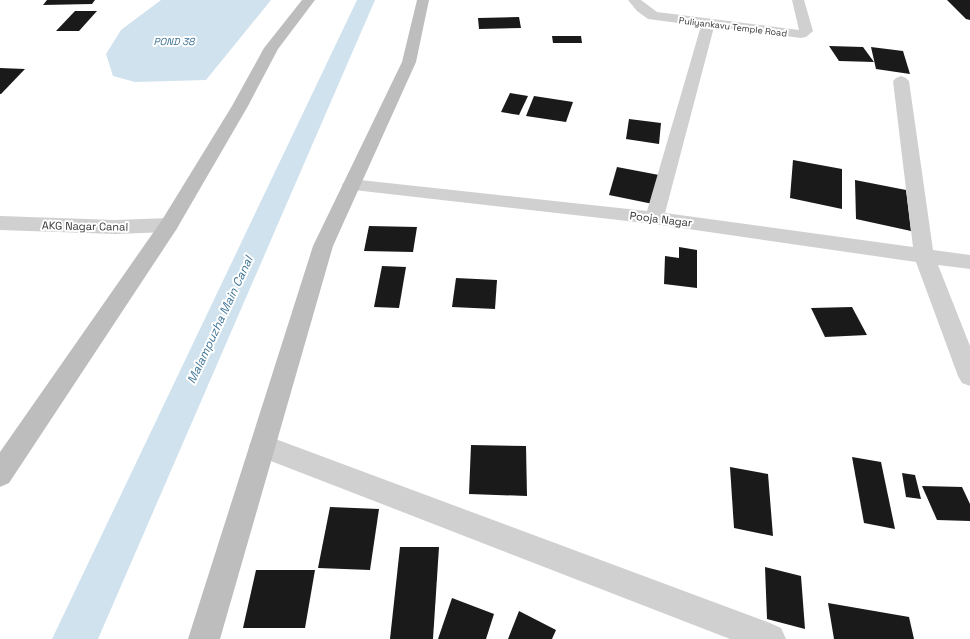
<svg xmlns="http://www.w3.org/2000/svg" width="970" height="639" font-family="'Space Grotesk',sans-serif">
<rect width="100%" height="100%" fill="#fff"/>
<path fill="#cfe2ee" d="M 161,0 L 271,0 L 206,80 L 135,82 L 113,76 L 106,54 L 121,30 Z"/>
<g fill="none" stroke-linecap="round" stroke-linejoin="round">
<path fill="#cfe2ee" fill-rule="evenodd" d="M 357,0 L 375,0 L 98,639 L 52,639 Z"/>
</g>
<g fill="#1a1a1a">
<path d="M 47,0 L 95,0 L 92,4 L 43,5 Z"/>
<path d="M 947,0 L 970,0 L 970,20 L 966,19 Z"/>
<path d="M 75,11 L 97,11 L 79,31 L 56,31 Z"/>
<path d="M 519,17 L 521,28 L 479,29 L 478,18 Z"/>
<path d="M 552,36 L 581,36 L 582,43 L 553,43 Z"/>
<path d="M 829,46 L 863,47 L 874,62 L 839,61 Z"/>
<path d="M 871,47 L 903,51 L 910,74 L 876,69 Z"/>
<path d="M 0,68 L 25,69 L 1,94 L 0,94 Z"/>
<path d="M 510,93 L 528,96 L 519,115 L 501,112 Z"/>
<path d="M 534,96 L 573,102 L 566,122 L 526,116 Z"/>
<path d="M 629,119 L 661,123 L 659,144 L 626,139 Z"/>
<path d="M 793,160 L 842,169 L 842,209 L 790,198 Z"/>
<path d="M 617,167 L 659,175 L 653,204 L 609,195 Z"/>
<path d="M 855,180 L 906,190 L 911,231 L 856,219 Z"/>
<path d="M 369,226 L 417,227 L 413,252 L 364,251 Z"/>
<path d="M 679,247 L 697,250 L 697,288 L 664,284 L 665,256 L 679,258 Z"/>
<path d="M 382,266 L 406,267 L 399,308 L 374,307 Z"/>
<path d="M 456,278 L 497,280 L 495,309 L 452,307 Z"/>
<path d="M 852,307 L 867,335 L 825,337 L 811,308 Z"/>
<path d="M 471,445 L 526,446 L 527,496 L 469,494 Z"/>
<path d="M 852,457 L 881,462 L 895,529 L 864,523 Z"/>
<path d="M 730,467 L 768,474 L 773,536 L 734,528 Z"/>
<path d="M 902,473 L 915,475 L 921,499 L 906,497 Z"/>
<path d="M 922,486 L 962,487 L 970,504 L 970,521 L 937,520 Z"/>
<path d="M 330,507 L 379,509 L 370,570 L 318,568 Z"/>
<path d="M 400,547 L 439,547 L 433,639 L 390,639 Z"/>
<path d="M 765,567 L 801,576 L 805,629 L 767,619 Z"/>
<path d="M 256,570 L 315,570 L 305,628 L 243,628 Z"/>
<path d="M 452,598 L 494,614 L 486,639 L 438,639 Z"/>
<path d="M 828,603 L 909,617 L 914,639 L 834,639 Z"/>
<path d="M 519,611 L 556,630 L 552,639 L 508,639 Z"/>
</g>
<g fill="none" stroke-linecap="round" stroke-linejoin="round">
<g fill="#d0d0d0" fill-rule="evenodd">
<path d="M 628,0 L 641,0 L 657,12 L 799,30 L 792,0 L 804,0 L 813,31 L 806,37 L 801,38 L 714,27 L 665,213 L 913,247 L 893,81 L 896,78 L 901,76 L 906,78 L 909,81 L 933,250 L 970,255 L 970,269 L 938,265 L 970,346 L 970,386 L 962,383 L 958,376 L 916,262 L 654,224 L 345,189 L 342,185 L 345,181 L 351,179 L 647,211 L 701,26 L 648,19 L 637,11 Z"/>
<path d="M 0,216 L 115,220 L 169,218 L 176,220 L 179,225 L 176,230 L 169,232 L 115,234 L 0,230 Z"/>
<path d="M 262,434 L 770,623 L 781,628 L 786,639 L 730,639 L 253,454 L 249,446 L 253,438 Z"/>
</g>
<g fill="#bdbdbd" fill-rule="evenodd">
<path d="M 302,0 L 315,0 L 278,49 L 248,106 L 176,230 L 9,483 L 0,487 L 0,452 L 162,220 L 232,106 L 264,48 Z"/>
<path d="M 417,0 L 429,0 L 416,62 L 333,246 L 220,639 L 188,639 L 313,246 L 402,62 Z"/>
</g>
</g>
<g text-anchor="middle" stroke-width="4" stroke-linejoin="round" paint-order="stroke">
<g font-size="9" fill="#333" stroke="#fff">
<text transform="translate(733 27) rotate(7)" y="3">Puliyankavu Temple Road</text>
</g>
<g font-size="10" font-style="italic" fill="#3f7597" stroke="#fff">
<text x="174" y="45">POND 38</text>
</g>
<g font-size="11" fill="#333" stroke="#fff">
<text transform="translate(661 219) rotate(7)" y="4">Pooja Nagar</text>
<text transform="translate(85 226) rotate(1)" y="4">AKG Nagar Canal</text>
</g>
<g font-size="12" font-style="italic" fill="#3f7597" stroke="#fff">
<text transform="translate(220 320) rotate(-65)" y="4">Malampuzha Main Canal</text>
</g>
</g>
</svg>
